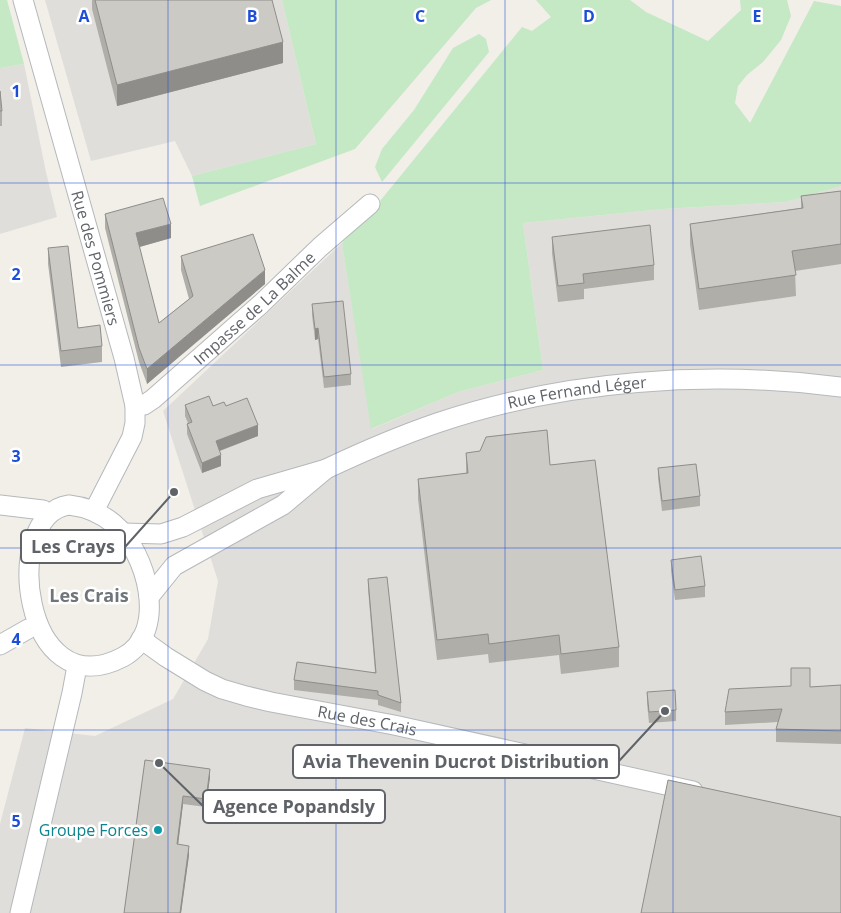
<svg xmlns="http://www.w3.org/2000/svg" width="841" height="913" font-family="'Open Sans',sans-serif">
<rect width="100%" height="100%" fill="#f1efe8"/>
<g fill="#e0deda">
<path d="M 45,0 L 282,0 L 316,144 L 192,176 L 175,141 L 91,161 Z"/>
<path d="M 24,64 L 46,172 L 57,217 L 0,234 L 0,68 Z"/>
<path d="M 841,186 L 841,913 L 0,913 L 0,824 L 25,728 L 95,736 L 173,699 L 208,639 L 218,581 L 163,411 L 342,243 L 372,429 L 458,392 L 543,370 L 523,223 L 663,209 L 786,202 Z"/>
</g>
<g fill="#c5e8c5">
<path d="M 0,0 L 7,0 L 24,64 L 0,68 Z"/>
<path d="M 282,0 L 491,0 L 476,8 L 355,149 L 200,206 L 192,176 L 316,144 Z"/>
<path d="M 536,0 L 630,0 L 646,12 L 708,41 L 741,10 L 740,0 L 787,0 L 791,16 L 781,40 L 763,62 L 747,75 L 738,86 L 735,103 L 750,123 L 814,1 L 841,6 L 841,186 L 786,202 L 663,209 L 523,223 L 543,370 L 458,392 L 371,429 L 342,243 L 380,201 L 522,27 L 532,31 L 551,17 Z"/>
<path d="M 479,34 L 486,39 L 489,52 L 382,182 L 375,167 L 382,149 L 414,110 L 453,48 Z"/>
</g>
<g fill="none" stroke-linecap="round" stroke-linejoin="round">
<g stroke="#b5b8bc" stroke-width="21">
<g id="street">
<path id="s1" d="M 23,0 L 124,358 L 135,406 L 135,423 L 132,437 L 94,511"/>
<path id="s2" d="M 135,406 L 144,405 L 153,399 L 261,304 L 320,247 L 370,204"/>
<path id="s3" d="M 326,469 C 362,452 399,436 437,423 C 564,380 709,370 841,387"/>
<path d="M 0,505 L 43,510"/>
<path d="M 69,505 C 86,507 101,513 114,524 C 146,551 170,632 123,657 C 22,710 0,514 69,505 Z"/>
<path d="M 123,533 L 161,534 L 183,527 L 257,489 L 326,469 L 283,505 L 174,566 L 149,597"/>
<path id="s4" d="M 141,639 L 166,657 L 205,681 L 222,689 L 246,696 L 271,702 L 394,725 L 693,791"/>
<path d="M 0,645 L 28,629"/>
<path d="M 20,913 L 72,693 L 77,666"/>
</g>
</g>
<use href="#street" stroke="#fff" stroke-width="19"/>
</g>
<g fill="#afaea9">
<path d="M 92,0 L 272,0 L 283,63 L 117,106 L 92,9 Z"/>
<path d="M 0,91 L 2,111 L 2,126 L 0,126 Z"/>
<path d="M 841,191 L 841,264 L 795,271 L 796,296 L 699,310 L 690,244 L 690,224 L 801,208 L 801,196 Z"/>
<path d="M 105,214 L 171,238 L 139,247 L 159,323 L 189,299 L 181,270 L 181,256 L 265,284 L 147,384 L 139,362 L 105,228 Z"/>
<path d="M 552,237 L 654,265 L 654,280 L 584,289 L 584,299 L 558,302 L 552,253 Z"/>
<path d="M 48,248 L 78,328 L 102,346 L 102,362 L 61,367 L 48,264 Z"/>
<path d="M 312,304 L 351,374 L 351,385 L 324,388 L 318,339 L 315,340 L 312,315 Z"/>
<path d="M 185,405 L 226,406 L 258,436 L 220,451 L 221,466 L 202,473 L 187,434 L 187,424 L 188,423 L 185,416 Z"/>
<path d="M 466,453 L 550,465 L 619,647 L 619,667 L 561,674 L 559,655 L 489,663 L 488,654 L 437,660 L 418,499 L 418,479 L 466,474 Z"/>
<path d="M 658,468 L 700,496 L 700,506 L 662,511 L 658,478 Z"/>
<path d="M 671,560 L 705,586 L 705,597 L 675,600 L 671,571 Z"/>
<path d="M 368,579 L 401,703 L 401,712 L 378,705 L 378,700 L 294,690 L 294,680 L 375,672 L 368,589 Z"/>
<path d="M 841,685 L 841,744 L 776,742 L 776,729 L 778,722 L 725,725 L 725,712 L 810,687 Z"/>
<path d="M 647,692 L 676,710 L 676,721 L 649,723 L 647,703 Z"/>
<path d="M 145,760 L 210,777 L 206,807 L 183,804 L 178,845 L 189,855 L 181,913 L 124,913 Z"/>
</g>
<g fill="#8f8d8a">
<path d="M 283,42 L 283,63 L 117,106 L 117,85 Z"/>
<path d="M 171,224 L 171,238 L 136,248 L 136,233 Z"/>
<path d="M 265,270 L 265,284 L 147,384 L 147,369 Z"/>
<path d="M 318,328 L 318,339 L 315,340 L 315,329 Z"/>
<path d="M 258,425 L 258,436 L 216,452 L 216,441 Z"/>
<path d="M 221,455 L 221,466 L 202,473 L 202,463 Z"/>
<path d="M 210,769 L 210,777 L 206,807 L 206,799 Z"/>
<path d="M 183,796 L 183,804 L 177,853 L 177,844 Z"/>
<path d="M 189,846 L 189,855 L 181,913 L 180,913 Z"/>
</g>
<g fill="#cccac5" stroke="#8f8d8a">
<path d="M 95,0 L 272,0 L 283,42 L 117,85 Z"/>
<path d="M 0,91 L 2,111 L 0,111 Z"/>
<path d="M 841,191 L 841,244 L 792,251 L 796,275 L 699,289 L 690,224 L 803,208 L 801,196 Z"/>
<path d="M 163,198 L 171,224 L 136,233 L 159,323 L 193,296 L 181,256 L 253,234 L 265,270 L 147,369 L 139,348 L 105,214 Z"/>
<path d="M 650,225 L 654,265 L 583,274 L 584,283 L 558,286 L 552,237 Z"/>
<path d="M 68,246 L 78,328 L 100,325 L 102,346 L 61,351 L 48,248 Z"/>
<path d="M 343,301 L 351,374 L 324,377 L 318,328 L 315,329 L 312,304 Z"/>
<path d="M 209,396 L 213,406 L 224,402 L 226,406 L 247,398 L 258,425 L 216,441 L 221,455 L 202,463 L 187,424 L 192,422 L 185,405 Z"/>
<path d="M 547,430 L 550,465 L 595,460 L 619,647 L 561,654 L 559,635 L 489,644 L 488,634 L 437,640 L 418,479 L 468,473 L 466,453 L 480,451 L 486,437 Z"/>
<path d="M 696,464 L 700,496 L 662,501 L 658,468 Z"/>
<path d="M 701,556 L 705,586 L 675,590 L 671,560 Z"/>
<path d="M 387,577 L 401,703 L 378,695 L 378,691 L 294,680 L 297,662 L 376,673 L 368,579 Z"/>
<path d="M 791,668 L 810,668 L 810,687 L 841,685 L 841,731 L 776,729 L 782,709 L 725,712 L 729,689 L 791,686 Z"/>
<path d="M 675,690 L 676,710 L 649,712 L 647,692 Z"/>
<path d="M 145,760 L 210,769 L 206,799 L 183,796 L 177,844 L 189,846 L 180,913 L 124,913 Z"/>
<path d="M 668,780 L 841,817 L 841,913 L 641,913 Z"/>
</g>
<path fill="none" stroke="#1d4ed8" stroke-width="1" stroke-opacity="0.55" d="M 168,0 L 168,913M 336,0 L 336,913M 505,0 L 505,913M 673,0 L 673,913M 0,183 L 841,183M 0,365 L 841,365M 0,548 L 841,548M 0,730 L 841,730"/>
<circle fill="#0f9aa8" stroke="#fff" stroke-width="2" cx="158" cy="830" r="5"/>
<g text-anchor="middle" stroke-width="5" stroke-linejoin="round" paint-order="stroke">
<g font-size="16" fill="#5f6368" stroke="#fff">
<text dy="6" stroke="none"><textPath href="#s1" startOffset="268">Rue des Pommiers</textPath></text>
<text dy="6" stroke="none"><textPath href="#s2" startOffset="156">Impasse de La Balme</textPath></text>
<text dy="6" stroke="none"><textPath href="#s3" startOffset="264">Rue Fernand Léger</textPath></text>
<text dy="6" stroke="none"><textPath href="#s4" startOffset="244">Rue des Crais</textPath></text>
</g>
<g font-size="16" fill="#0d838f" stroke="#fff" text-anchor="end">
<text x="148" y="836">Groupe Forces</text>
</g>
<g font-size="18" font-weight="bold" fill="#70757a" stroke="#fff">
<text x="89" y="602">Les Crais</text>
</g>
</g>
<g font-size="16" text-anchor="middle" font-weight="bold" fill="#1d4ed8" stroke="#fff" stroke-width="5" stroke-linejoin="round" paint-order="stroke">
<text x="84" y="22">A</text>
<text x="252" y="22">B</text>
<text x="420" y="22">C</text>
<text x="589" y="22">D</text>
<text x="757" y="22">E</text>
<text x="16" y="97">1</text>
<text x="16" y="280">2</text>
<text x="16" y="462">3</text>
<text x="16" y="645">4</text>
<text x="16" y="827">5</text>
</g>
<path fill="none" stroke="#5f6368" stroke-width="2" d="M174 492L125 547M665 711L619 761M159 763L203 806"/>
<g fill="#5f6368" stroke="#fff" stroke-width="2">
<circle cx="174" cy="492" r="5"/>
<circle cx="665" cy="711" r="5"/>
<circle cx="159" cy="763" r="5"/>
</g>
<g fill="#fff" stroke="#5f6368" stroke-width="2">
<rect x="21" y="530" width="104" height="33" rx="5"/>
<rect x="293" y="745" width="326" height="33" rx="5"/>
<rect x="203" y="790" width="182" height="33" rx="5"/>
</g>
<g font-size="18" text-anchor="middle" font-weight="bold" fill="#5f6368">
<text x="73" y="553">Les Crays</text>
<text x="456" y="768">Avia Thevenin Ducrot Distribution</text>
<text x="294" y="813">Agence Popandsly</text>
</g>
</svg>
